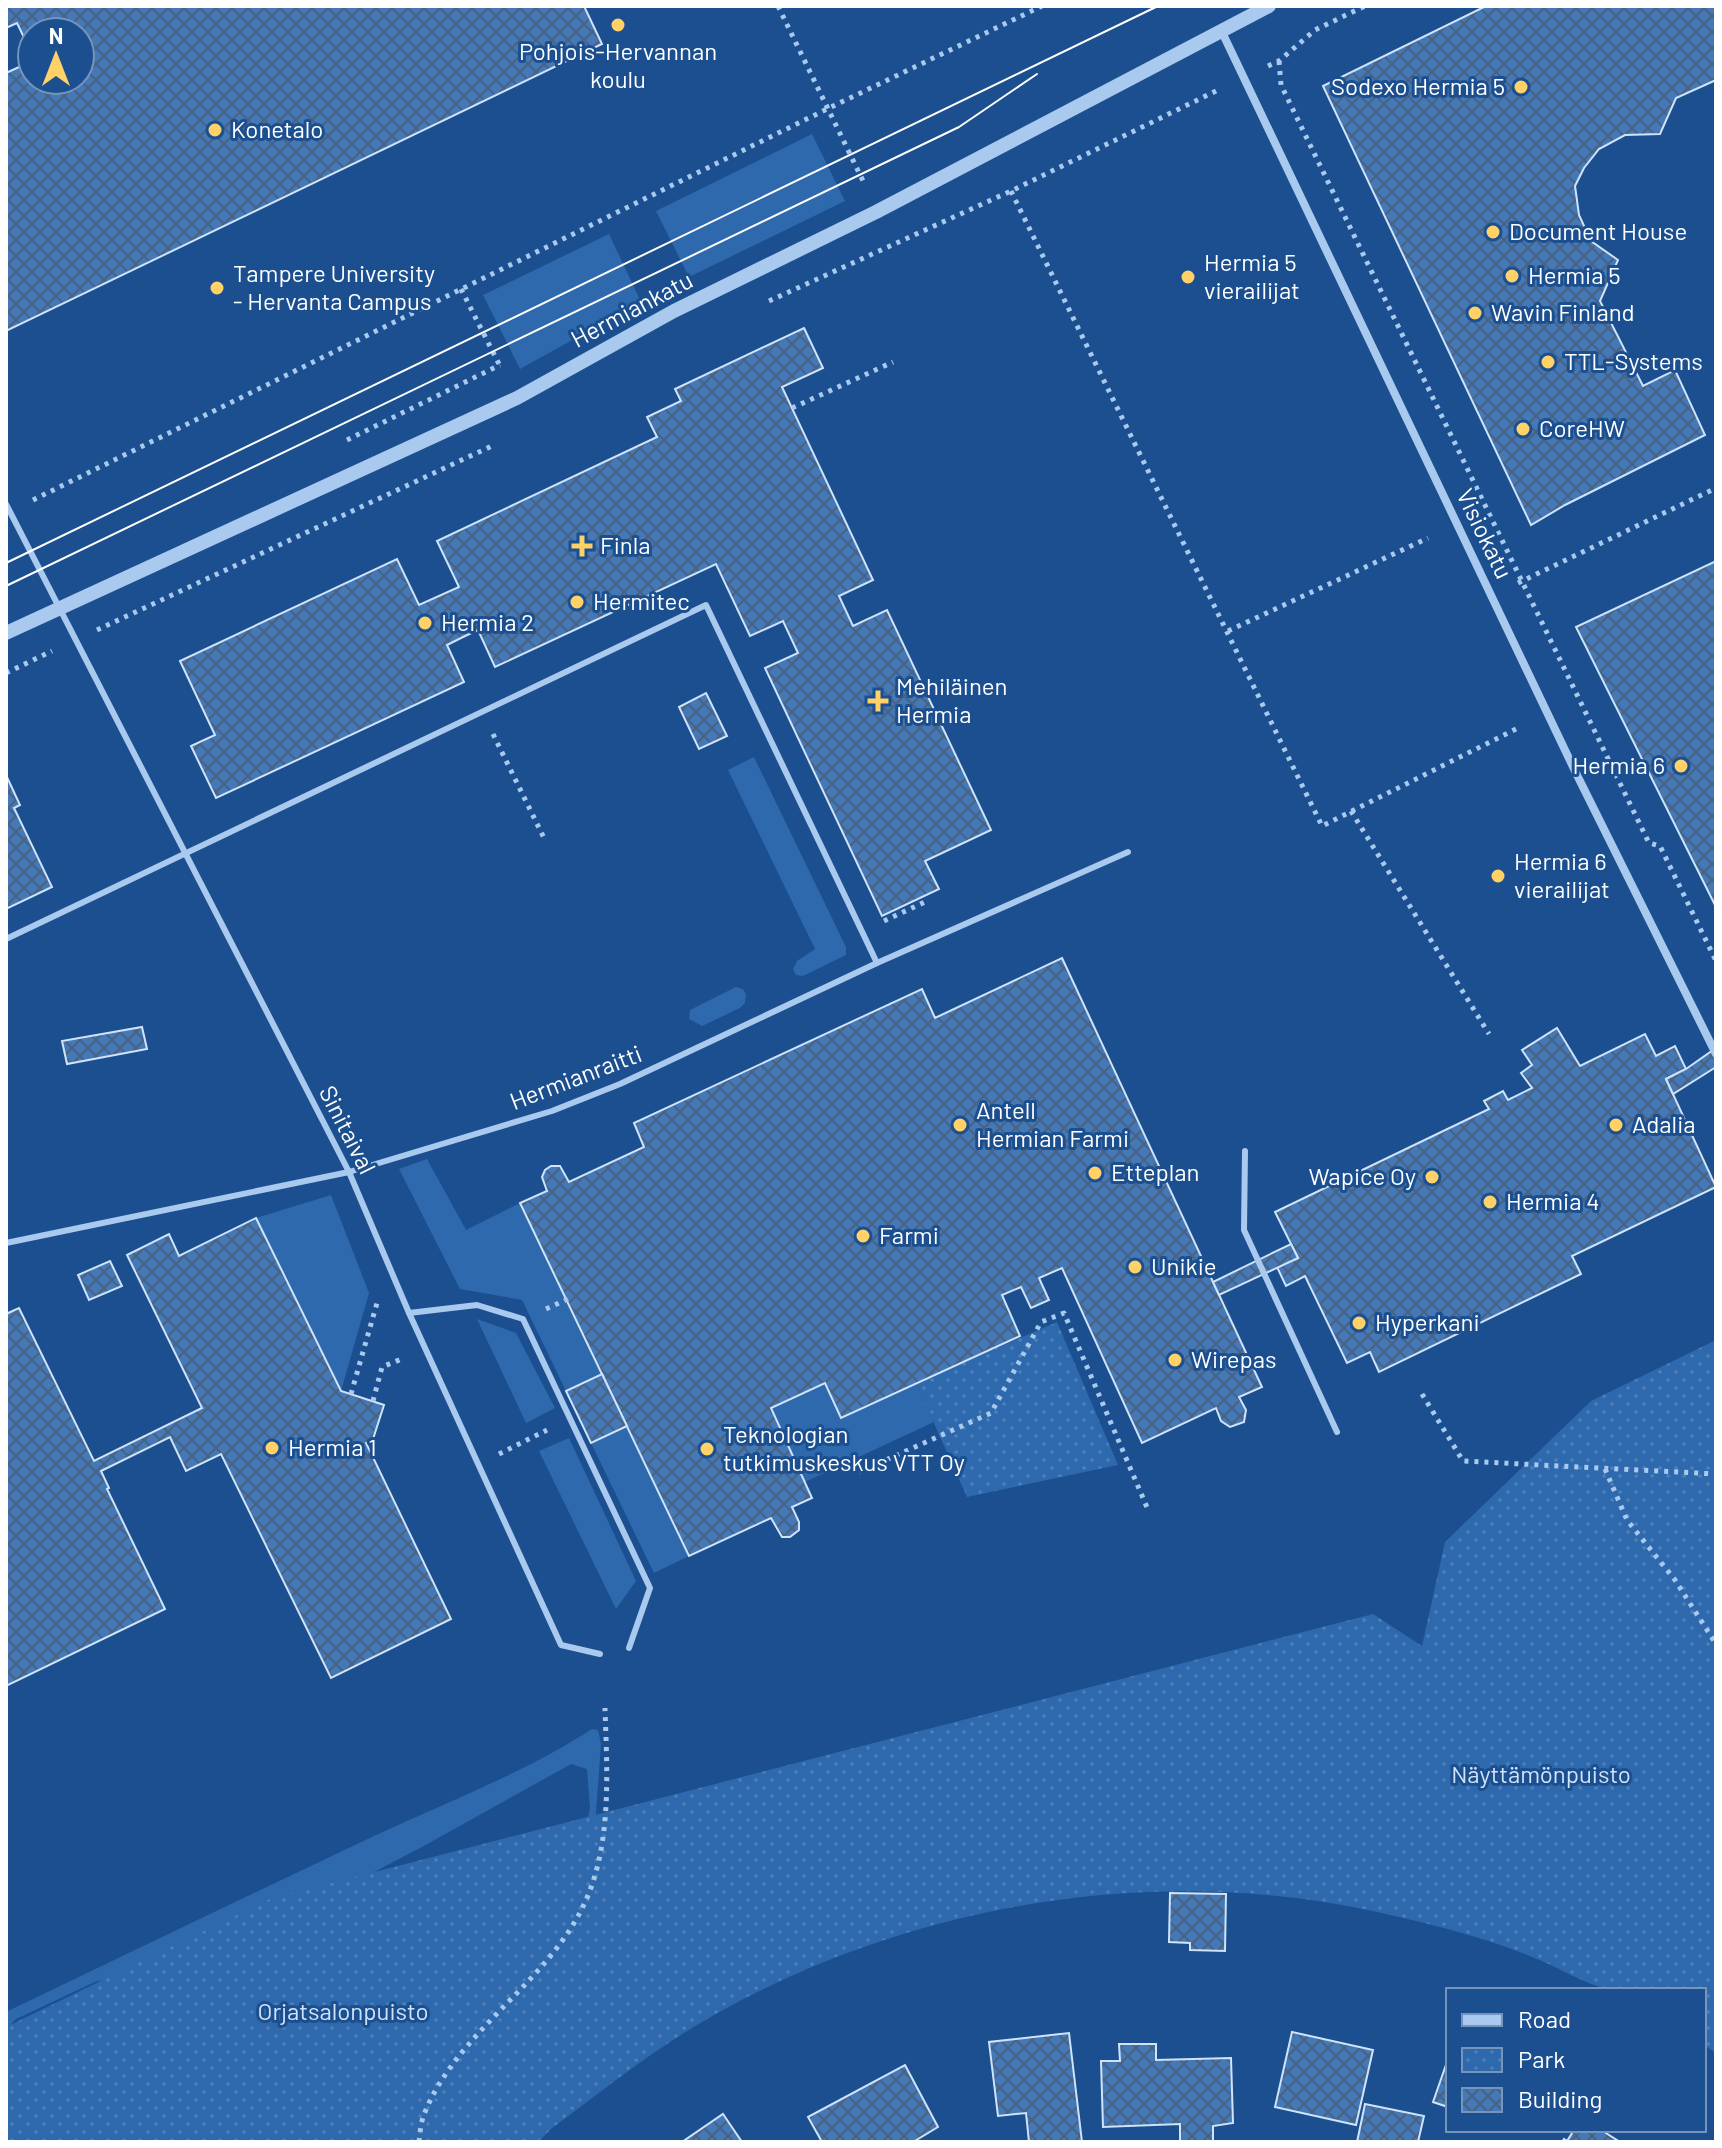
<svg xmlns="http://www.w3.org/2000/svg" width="1722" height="2148" font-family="Barlow,sans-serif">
<defs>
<pattern id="park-dots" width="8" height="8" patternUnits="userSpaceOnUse" patternTransform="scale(2)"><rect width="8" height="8" fill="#2e69ad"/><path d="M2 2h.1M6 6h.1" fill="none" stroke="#4d80b9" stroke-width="1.8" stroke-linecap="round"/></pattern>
<pattern id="building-cross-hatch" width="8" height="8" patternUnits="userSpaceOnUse" patternTransform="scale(2)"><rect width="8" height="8" fill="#4478b7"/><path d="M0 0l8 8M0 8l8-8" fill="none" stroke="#486282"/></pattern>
</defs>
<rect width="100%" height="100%" fill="#1b4f8f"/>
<g fill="#2e69ad">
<path d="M 812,134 L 845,201 L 689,277 L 656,211 Z"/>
<path d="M 609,234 L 641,302 L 520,369 L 483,295 Z"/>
<path d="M 754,757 L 846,947 L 846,955 L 803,976 L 796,975 L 793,969 L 797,961 L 815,949 L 728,770 Z"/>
<path d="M 736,987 L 743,989 L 746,994 L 745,1003 L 740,1008 L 702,1026 L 689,1019 L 690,1010 Z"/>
<path d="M 427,1159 L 466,1230 L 520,1203 L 602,1374 L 566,1391 L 522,1300 L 460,1289 L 399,1169 Z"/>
<path d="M 331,1195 L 369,1293 L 341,1391 L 256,1218 Z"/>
<path d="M 477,1319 L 516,1333 L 555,1408 L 526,1423 Z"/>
<path d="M 825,1383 L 842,1418 L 916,1383 L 934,1422 L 805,1482 L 771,1408 Z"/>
<path d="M 627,1426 L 689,1556 L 654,1573 L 591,1443 Z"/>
<path d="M 569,1438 L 636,1581 L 616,1609 L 539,1451 Z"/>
<path d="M 592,1729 L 598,1730 L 601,1744 L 594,1840 L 578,1865 L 590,1808 L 587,1769 L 571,1764 L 422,1847 L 240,1942 L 142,1979 L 97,1981 L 16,2019 L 6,2030 L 6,2012 C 128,1953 251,1894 374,1836 C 447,1802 524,1773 592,1729 Z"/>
</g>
<g fill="url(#park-dots)">
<path d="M 1057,1322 L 1118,1465 L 967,1497 L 916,1383 Z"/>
<path d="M 1716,1340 L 1716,2053 L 1704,2045 L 1704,1990 C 1674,1990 1641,1994 1612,1990 C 1590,1987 1554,1965 1532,1957 C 1481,1936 1427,1923 1373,1911 C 1154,1864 918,1903 723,2010 C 662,2043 607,2087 551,2129 L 538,2142 L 6,2142 L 6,2027 L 270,1899 L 1373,1614 L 1422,1646 L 1445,1542 L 1591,1401 Z"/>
</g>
<g fill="url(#building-cross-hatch)" stroke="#cfe3fa" stroke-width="2">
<path d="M 6,6 L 584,6 L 602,44 L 6,331 L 6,73 L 32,61 L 32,80 L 80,80 L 80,32 L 32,32 L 32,54 L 17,23 L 6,28 Z"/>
<path d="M 1486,6 L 1716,6 L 1716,80 L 1676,98 L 1660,134 L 1625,135 L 1599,149 L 1584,168 L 1575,186 L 1579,215 L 1591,241 L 1618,260 L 1600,301 L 1643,386 L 1675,370 L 1705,435 L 1565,505 L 1531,525 L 1323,86 Z"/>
<path d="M 804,328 L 823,368 L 782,387 L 873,580 L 839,596 L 853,626 L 887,610 L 991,830 L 925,861 L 939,889 L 882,916 L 765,668 L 798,653 L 783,621 L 750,636 L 716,564 L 495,667 L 478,630 L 463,637 L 447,645 L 464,682 L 216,798 L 191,746 L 215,735 L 180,661 L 397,559 L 419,605 L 459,587 L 437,541 L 657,437 L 647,417 L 681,401 L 675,389 Z"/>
<path d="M 1716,561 L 1716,907 L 1576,627 Z"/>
<path d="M 706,693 L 727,736 L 699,749 L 679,707 Z"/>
<path d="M 6,775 L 20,805 L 14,808 L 52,887 L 6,909 Z"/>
<path d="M 1062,958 L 1262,1387 L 1239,1397 L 1246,1410 L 1244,1422 L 1230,1427 L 1221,1421 L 1216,1408 L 1142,1443 L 1062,1268 L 1039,1278 L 1049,1300 L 1031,1308 L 1021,1287 L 1002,1295 L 1020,1336 L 841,1418 L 825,1383 L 771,1408 L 812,1498 L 792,1507 L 799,1522 L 799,1530 L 790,1537 L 782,1537 L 771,1518 L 689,1556 L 520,1203 L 547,1191 L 542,1177 L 545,1170 L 551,1166 L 560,1166 L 569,1182 L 644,1147 L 634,1123 L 922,989 L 935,1018 Z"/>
<path d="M 142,1027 L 147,1049 L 67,1064 L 62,1041 Z"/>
<path d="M 1557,1028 L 1580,1066 L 1645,1034 L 1656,1056 L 1675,1046 L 1686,1069 L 1666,1079 L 1716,1187 L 1572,1256 L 1581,1274 L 1379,1372 L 1370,1352 L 1347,1363 L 1305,1276 L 1286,1286 L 1277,1267 L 1298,1258 L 1275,1212 L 1489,1109 L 1484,1101 L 1503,1091 L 1508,1100 L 1532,1088 L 1521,1073 L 1532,1065 L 1522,1050 Z"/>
<path d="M 1716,1048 L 1716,1067 L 1673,1094 L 1666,1079 L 1686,1069 Z"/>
<path d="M 256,1218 L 341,1391 L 384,1405 L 373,1439 L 366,1443 L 451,1619 L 331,1678 L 221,1454 L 186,1471 L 170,1437 L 101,1471 L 109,1488 L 107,1489 L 165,1609 L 6,1686 L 6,1314 L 19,1308 L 94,1461 L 202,1408 L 127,1255 L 169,1234 L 179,1256 Z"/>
<path d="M 1291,1244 L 1298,1258 L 1219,1295 L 1213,1282 Z"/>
<path d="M 110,1261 L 122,1286 L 89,1300 L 78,1275 Z"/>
<path d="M 602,1374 L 627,1426 L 591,1443 L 566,1391 Z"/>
<path d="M 1170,1893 L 1226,1894 L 1225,1951 L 1190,1950 L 1190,1943 L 1169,1942 Z"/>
<path d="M 1292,2032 L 1373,2050 L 1356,2125 L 1275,2107 Z"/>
<path d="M 1069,2033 L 1082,2142 L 1029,2142 L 1026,2113 L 998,2116 L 989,2042 Z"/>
<path d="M 1119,2044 L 1156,2044 L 1156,2060 L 1231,2058 L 1233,2123 L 1213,2126 L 1213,2142 L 1180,2142 L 1180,2124 L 1103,2127 L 1101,2061 L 1120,2061 Z"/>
<path d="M 1448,2059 L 1448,2107 L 1433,2102 Z"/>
<path d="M 905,2065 L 938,2127 L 913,2142 L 822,2142 L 808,2117 Z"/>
<path d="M 1365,2104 L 1424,2116 L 1418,2142 L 1357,2142 Z"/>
<path d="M 723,2114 L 742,2142 L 682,2142 Z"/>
<path d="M 1574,2130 L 1601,2130 L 1620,2142 L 1562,2142 L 1564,2139 L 1567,2141 Z"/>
</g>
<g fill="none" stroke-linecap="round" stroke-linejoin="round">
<g stroke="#a9c9ee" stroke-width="5" stroke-dasharray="4 6" stroke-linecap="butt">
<path d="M 778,6 L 865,185"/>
<path d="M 1279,61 L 1281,85 L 1649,843 L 1660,846 L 1716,961"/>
<path d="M 1268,66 L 1279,61 L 1315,30 L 1365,6"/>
<path d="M 1011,191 L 1322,826 L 1516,729"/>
<path d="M 461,289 L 500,366"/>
<path d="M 769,301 L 1011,191 L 1220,89"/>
<path d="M 792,408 L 893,362"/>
<path d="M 347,440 L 500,365"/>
<path d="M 33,500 L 827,109 L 1042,6"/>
<path d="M 1518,583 L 1716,488"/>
<path d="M 97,630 L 494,445"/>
<path d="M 1228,631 L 1428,538"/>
<path d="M 6,673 L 52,651"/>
<path d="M 493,734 L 545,840"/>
<path d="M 1351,811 L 1489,1034"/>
<path d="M 884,921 L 927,901"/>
<path d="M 546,1309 L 570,1298"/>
<path d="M 351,1394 L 377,1303"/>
<path d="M 1422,1394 L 1463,1461 L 1716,1474"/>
<path d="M 373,1401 L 382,1367 L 404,1358"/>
<path d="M 499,1454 L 547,1430"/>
<path d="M 1605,1469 L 1627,1520 L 1675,1580 L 1716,1644"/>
<path d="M 859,1472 L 991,1413 L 1041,1322 L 1064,1313 L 1149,1512"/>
<path d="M 419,2142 C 420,2132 421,2121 425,2112 C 459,2029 550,1982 586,1900 C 612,1841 607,1772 605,1708"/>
</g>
<g stroke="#a9c9ee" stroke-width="6">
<path d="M 6,504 L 349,1172 L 409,1313 L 561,1645 L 600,1654"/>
<path d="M 6,939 L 706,605 L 877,963"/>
<path d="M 1245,1151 L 1244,1230 L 1337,1432"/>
<path d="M 6,1243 L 349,1172 L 552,1111 L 620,1084 L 877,963 L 1128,852"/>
<path d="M 409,1313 L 477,1305 L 523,1319 L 650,1588 L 629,1648"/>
</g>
<path stroke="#a9c9ee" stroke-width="8" d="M 1221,30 L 1575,771 L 1716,1054"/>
<path stroke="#a9c9ee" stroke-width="14" d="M 6,633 L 517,398 L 674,311 L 876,212 L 1269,6"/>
<g stroke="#fff" stroke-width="2">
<path d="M 6,563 L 1158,6"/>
<path d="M 6,586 L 959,127 L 1037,74"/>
</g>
</g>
<g fill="#ffd166" stroke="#1b4f8f" stroke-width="3">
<circle cx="618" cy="25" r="8"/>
<circle cx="1521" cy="87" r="8"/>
<circle cx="215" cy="130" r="8"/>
<circle cx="1493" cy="232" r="8"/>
<circle cx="1512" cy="276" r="8"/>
<circle cx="1188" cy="277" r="8"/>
<circle cx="217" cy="288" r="8"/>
<circle cx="1475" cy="313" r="8"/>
<circle cx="1548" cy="362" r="8"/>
<circle cx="1523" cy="429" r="8"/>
<path d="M578 534h8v8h8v8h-8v8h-8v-8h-8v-8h8z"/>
<circle cx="577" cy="602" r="8"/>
<circle cx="425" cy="623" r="8"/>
<path d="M874 689h8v8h8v8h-8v8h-8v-8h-8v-8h8z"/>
<circle cx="1681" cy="766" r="8"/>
<circle cx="1498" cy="876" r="8"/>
<circle cx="960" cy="1125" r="8"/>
<circle cx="1616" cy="1125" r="8"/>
<circle cx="1095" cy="1173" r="8"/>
<circle cx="1432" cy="1177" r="8"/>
<circle cx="1490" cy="1202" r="8"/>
<circle cx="863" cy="1236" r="8"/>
<circle cx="1135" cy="1267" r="8"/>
<circle cx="1359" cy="1323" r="8"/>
<circle cx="1175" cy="1360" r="8"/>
<circle cx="272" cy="1448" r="8"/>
<circle cx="707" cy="1449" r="8"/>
</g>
<g text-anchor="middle" stroke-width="6" stroke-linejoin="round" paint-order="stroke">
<g font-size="24" fill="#fff" stroke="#1b4f8f" text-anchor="start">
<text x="618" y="60" text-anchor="middle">Pohjois-Hervannan<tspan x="618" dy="28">koulu</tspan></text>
<text x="1505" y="95" text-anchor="end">Sodexo Hermia 5</text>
<text x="231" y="138">Konetalo</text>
<text x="1509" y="240">Document House</text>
<text x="1204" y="271">Hermia 5<tspan x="1204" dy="28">vierailijat</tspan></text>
<text x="233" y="282">Tampere University<tspan x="233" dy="28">- Hervanta Campus</tspan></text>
<text x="1528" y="284">Hermia 5</text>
<text x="1491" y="321">Wavin Finland</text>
<text x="1564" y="370">TTL-Systems</text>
<text x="1539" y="437">CoreHW</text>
<text x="600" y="554">Finla</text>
<text x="593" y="610">Hermitec</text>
<text x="441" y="631">Hermia 2</text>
<text x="896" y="695">Mehiläinen<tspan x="896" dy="28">Hermia</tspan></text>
<text x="1665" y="774" text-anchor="end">Hermia 6</text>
<text x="1514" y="870">Hermia 6<tspan x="1514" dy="28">vierailijat</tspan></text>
<text x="976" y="1119">Antell<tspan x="976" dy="28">Hermian Farmi</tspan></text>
<text x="1632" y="1133">Adalia</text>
<text x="1111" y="1181">Etteplan</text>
<text x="1416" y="1185" text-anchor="end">Wapice Oy</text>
<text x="1506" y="1210">Hermia 4</text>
<text x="879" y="1244">Farmi</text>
<text x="1151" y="1275">Unikie</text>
<text x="1375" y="1331">Hyperkani</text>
<text x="1191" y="1368">Wirepas</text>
<text x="723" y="1443">Teknologian<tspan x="723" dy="28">tutkimuskeskus VTT Oy</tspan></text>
<text x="288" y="1456">Hermia 1</text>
</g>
<g font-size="24" fill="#fff" stroke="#1b4f8f">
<text transform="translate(632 310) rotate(-28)" y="8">Hermiankatu</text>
<text transform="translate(1484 534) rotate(64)" y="8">Visiokatu</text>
<text transform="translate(576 1078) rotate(-21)" y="8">Hermianraitti</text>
<text transform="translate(347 1130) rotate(63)" y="8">Sinitaival</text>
</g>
<g font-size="24" fill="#cfe3fa" stroke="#1b4f8f">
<text x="1541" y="1783">Näyttämönpuisto</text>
<text x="343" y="2020">Orjatsalonpuisto</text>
</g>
</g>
<rect width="1722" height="2148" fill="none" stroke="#ffffff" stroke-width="16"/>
<rect x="1446" y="1988" width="260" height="144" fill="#1b4f8f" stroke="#7695bc" stroke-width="2"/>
<rect x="1462" y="2014" width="40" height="12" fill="#a9c9ee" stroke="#7695bc" stroke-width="2"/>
<text x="1518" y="2028" font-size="24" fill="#ffffff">Road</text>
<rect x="1462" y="2048" width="40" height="24" fill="url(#park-dots)" stroke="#7695bc" stroke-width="2"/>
<text x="1518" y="2068" font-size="24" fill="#ffffff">Park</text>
<rect x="1462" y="2088" width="40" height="24" fill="url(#building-cross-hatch)" stroke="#7695bc" stroke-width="2"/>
<text x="1518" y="2108" font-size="24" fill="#ffffff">Building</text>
<g transform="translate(56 56)"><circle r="38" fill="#1b4f8f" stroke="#7695bc" stroke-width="2"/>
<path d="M0-6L14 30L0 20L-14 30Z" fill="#ffd166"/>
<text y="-12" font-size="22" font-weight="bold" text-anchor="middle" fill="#ffffff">N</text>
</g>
</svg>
